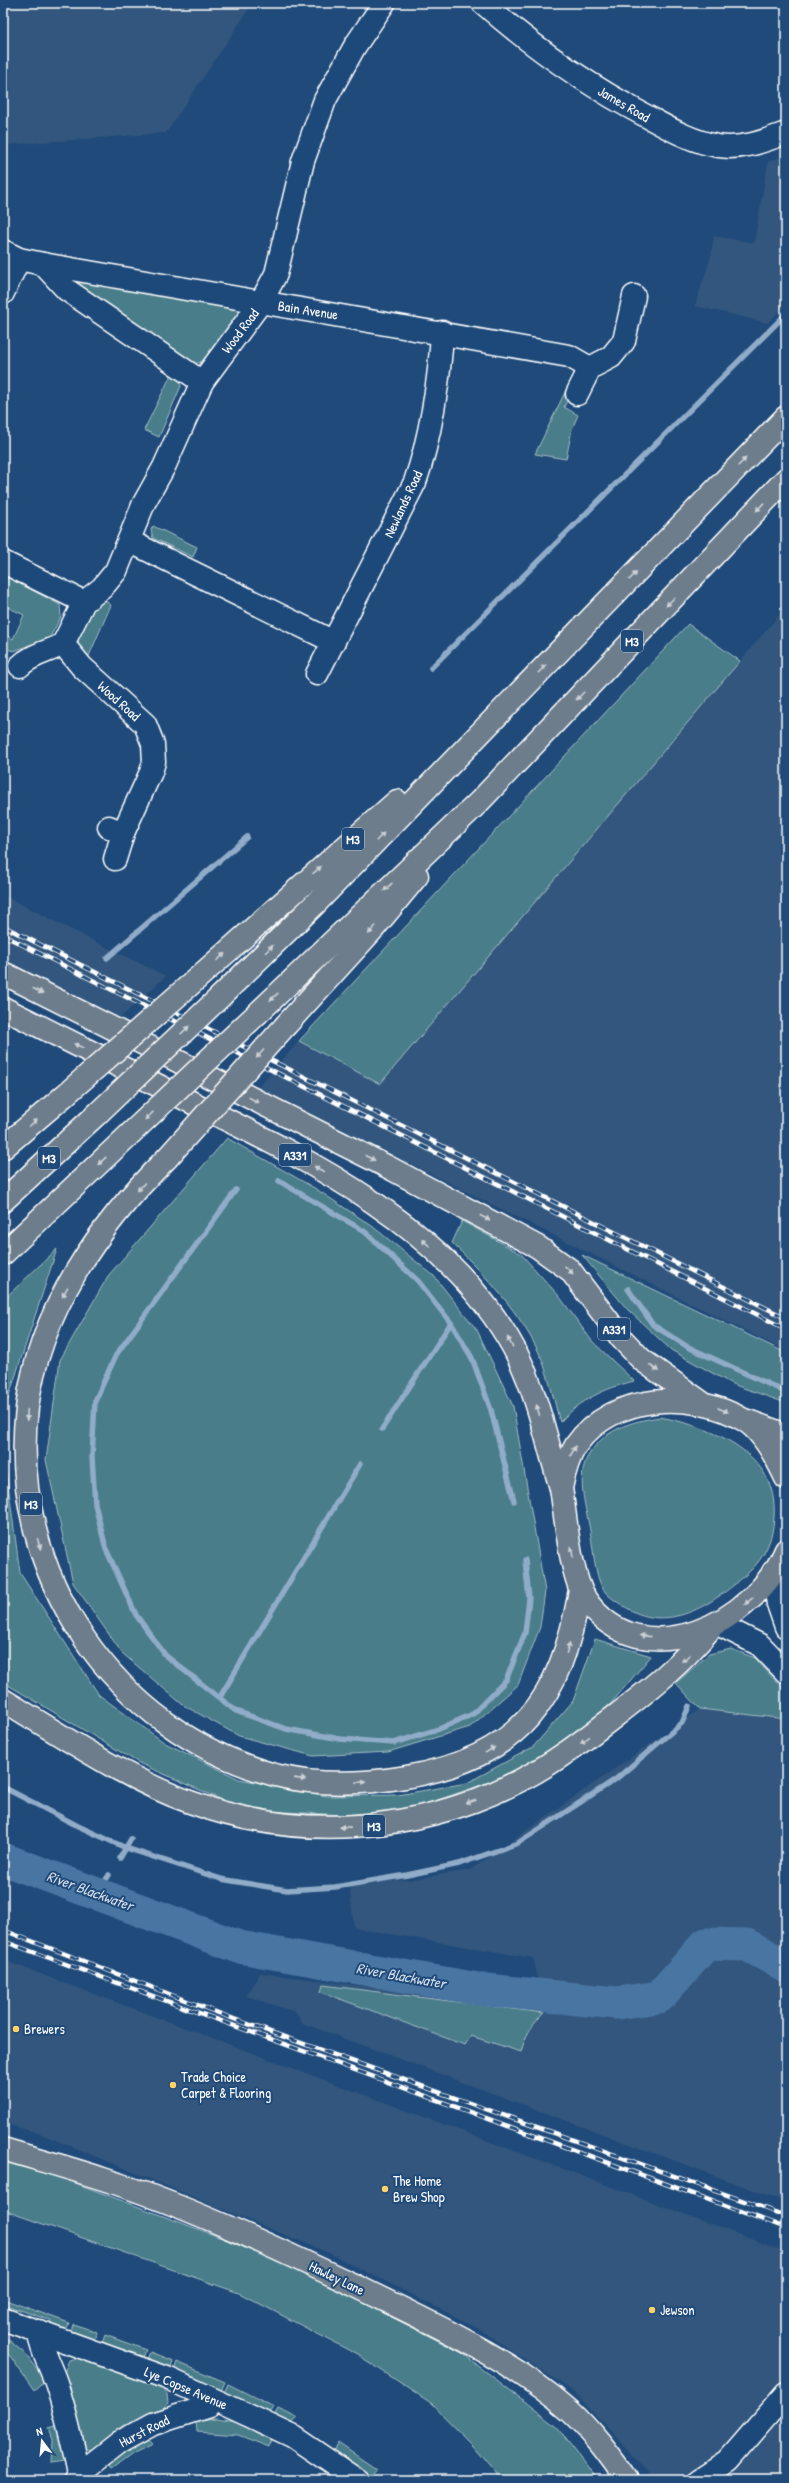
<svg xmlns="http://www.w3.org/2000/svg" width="789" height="2483" font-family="'Patrick Hand',sans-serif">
<rect width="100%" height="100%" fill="#1f4a7a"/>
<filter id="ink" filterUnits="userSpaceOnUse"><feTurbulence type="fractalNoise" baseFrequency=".025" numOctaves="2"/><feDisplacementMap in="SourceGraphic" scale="8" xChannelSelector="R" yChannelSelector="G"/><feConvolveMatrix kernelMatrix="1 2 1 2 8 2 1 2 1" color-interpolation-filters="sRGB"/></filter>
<g filter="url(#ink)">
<g fill="#33577d">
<path d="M 3,3 L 253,3 L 166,133 L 3,145 Z"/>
<path d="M 786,155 L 786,304 L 768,323 L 695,306 L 711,256 L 714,236 L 754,243 L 768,162 Z"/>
<path d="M 786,607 L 786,1351 L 258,1088 L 299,1041 L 380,1084 Z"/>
<path d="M 3,895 L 108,948 L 166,976 L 120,1018 L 3,959 Z"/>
<path d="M 700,1709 L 786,1719 L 786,2202 L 302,2023 L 295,2012 L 246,1996 L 260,1973 L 546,2009 L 533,1958 L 354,1928 L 349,1882 L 408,1880 L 470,1870 Z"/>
<path d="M 3,1960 L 786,2252 L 786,2480 L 656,2480 L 574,2392 L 478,2328 L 331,2254 L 41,2134 L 3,2123 Z"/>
</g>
<g fill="#497d8a" stroke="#a4bec4">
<path d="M 75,280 L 236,308 L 239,315 L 207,360 L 194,364 L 73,283 Z"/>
<path d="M 173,371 L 179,377 L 181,386 L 159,437 L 144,430 Z"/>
<path d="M 567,388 L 572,390 L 564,407 L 578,415 L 572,429 L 566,459 L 535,454 Z"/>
<path d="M 153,526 L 197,547 L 193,557 L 153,538 L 151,530 Z"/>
<path d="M 6,576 L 60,605 L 61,617 L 50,637 L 14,651 L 3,648 L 3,634 L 13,639 L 24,615 L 3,605 L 3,581 Z"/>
<path d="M 104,600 L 111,605 L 89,656 L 84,659 C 75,649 77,622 86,612 C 91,607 99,603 104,600 Z"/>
<path d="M 688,624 L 740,661 L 380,1084 L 299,1041 Z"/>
<path d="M 227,1138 L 316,1189 L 372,1226 L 434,1276 L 477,1330 L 513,1406 L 545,1591 L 540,1627 L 518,1685 L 470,1727 L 388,1752 L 313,1756 L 239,1736 L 183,1705 L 122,1653 L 73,1583 L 46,1460 L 60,1360 L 108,1276 Z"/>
<path d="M 462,1221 L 521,1254 L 559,1296 L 592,1341 L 634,1381 C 603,1389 582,1399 560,1422 C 554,1401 549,1377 541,1357 C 521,1313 486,1276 452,1243 Z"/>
<path d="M 57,1249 L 3,1414 L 3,1300 Z"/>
<path d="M 582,1255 L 786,1353 L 786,1403 L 732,1384 L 671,1350 L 627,1309 Z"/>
<path d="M 660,1417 C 712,1427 779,1453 774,1517 C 773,1539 765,1557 749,1572 C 717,1601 671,1635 627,1608 C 619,1603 608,1597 603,1589 C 594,1574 593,1543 589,1525 C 585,1505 577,1477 587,1458 C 602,1430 631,1421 660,1417 Z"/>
<path d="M 3,1447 L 20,1573 L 99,1695 L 165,1743 L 239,1779 L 327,1796 L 398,1795 L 467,1783 L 533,1747 L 573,1701 L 595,1639 L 651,1656 L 608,1707 L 555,1749 L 493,1781 L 414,1808 L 344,1815 L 266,1811 L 227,1802 L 139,1763 L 3,1682 Z"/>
<path d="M 731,1649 L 755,1658 L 786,1692 L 786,1719 L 700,1709 L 676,1683 L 709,1654 Z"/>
<path d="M 323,1985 L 544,2013 C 532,2024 525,2036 521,2052 L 471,2036 L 465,2045 L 321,1992 Z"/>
<path d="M 3,2159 L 67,2180 L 283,2261 L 462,2353 L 555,2425 L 598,2480 L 502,2480 L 474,2447 L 431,2403 L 358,2355 L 239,2293 L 3,2210 Z"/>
<path d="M 3,2299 L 69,2323 L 65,2333 L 60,2331 L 49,2320 L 3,2304 Z"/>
<path d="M 73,2324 L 97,2332 L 93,2343 L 70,2335 Z"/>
<path d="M 3,2335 L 25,2354 L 45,2380 L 34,2390 L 10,2356 L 3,2351 Z"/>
<path d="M 105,2335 L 146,2350 L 142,2360 L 101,2346 Z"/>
<path d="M 150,2352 L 173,2361 L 169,2371 L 146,2362 Z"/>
<path d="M 79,2357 L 159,2383 L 167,2394 L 168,2403 L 162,2409 L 116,2434 L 95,2451 L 83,2448 L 64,2373 L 69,2360 Z"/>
<path d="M 177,2362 L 225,2382 L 220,2393 L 173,2373 Z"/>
<path d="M 228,2384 L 274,2407 L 268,2417 L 223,2395 Z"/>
<path d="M 278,2409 L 298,2418 L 288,2427 L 272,2419 Z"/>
<path d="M 216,2419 L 244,2423 L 274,2435 L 269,2447 L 238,2435 L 197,2432 L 196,2421 Z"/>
<path d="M 62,2424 L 65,2461 L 52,2463 L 53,2439 L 49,2428 Z"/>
<path d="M 146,2437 L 153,2444 L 134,2453 L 112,2469 L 105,2462 Z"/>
<path d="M 338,2443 L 376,2469 L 367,2477 L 333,2454 Z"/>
</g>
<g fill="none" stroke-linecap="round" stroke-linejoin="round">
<g stroke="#91acc8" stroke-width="5.5">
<path d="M 431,668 L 786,314"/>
<path d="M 107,958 L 247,837"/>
<path d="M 279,1181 L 364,1231 L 418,1281 L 451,1323 L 472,1358 L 491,1410 L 514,1501"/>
<path d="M 236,1190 L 116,1355 L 95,1401 L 92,1457 L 95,1504 L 106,1549 L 136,1615 L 166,1656 L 236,1711 L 286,1729 L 340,1739 L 394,1743 L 439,1729 L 473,1714 L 506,1680 L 525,1633 L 529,1598 L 525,1560"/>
<path d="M 628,1289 L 653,1325 L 688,1347 L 786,1392"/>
<path d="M 382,1429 L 451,1323"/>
<path d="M 220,1697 L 360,1464"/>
<path d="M 3,1787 L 78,1826 L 126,1848 L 221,1879 L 287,1890 L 335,1887 L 407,1875 L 459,1864 L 518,1843 L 616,1779 L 682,1723 L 689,1706"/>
<path d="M 120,1858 L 131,1839"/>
<path d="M 96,1895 L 109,1875"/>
</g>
<path stroke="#4874a3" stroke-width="33" d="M 3,1859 L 239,1947 L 478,1989 L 617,2003 L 659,1997 L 706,1944 L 747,1945 L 786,1966"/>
<g stroke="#fff" stroke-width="25">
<g id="minor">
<path d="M 483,3 C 535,49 587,85 648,117 C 670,129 693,142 718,146 C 742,150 764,141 786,133"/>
<path d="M 3,251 L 19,259 L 43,264 L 569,356 L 590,368"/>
<path d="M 43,264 L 67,290 L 202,382"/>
<path d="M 3,293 L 19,259"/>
<path d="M 577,394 L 590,368 L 611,357 L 624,341 L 634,296"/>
<path d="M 129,541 L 334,642"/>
<path d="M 3,562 L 84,602"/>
<path d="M 20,666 C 32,654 49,652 63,644"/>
<path d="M 317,674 L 415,482 C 430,440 440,377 442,332"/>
<path d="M 109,827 L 123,833 L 151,772 L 154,762 L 153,744 L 145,724 L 82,667 L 63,644 L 84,602 L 102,588 L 116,571 L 144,503 L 164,467 L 202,382 L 261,302 L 276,274 L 303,161 L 325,100 L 355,46 L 384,3"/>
<path d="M 115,859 L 123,833"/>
<path d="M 773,1572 L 778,1604 L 786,1627"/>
<path d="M 718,1624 L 760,1645 L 786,1672"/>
<path d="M 3,2319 L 167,2378 L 252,2417 L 292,2436 L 357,2480"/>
<path d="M 38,2331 C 42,2355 52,2368 58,2389 C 67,2417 73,2445 79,2474"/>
<path d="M 76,2480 L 79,2474 L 120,2442 L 153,2424 L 209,2406 L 214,2400"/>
<path d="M 699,2480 L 728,2461 L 786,2394"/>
</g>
</g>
<g stroke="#fff" stroke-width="25">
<path id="major" d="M 3,2149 C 36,2159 70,2168 103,2179 C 192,2208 278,2249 362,2289 C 433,2324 510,2358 570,2411 C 592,2431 610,2456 627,2480"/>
</g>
<g stroke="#fff" stroke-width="25">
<g id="highway">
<path d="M 3,973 L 388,1167 L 538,1247 L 570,1270 L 622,1339 L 642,1360 L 701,1402"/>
<path d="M 192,983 L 397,801"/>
<path d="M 221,996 L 314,905 L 786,417"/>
<path d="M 3,1008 C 66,1040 130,1071 193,1103 C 310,1161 439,1223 508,1338 C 536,1384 545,1438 561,1488"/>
<path d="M 258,1013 L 478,803 L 786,479"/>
<path d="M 286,1025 L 374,928 L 417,876"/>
<path d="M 3,1148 L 64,1096"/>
<path d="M 167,1158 C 99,1225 39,1311 27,1408 C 7,1573 115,1732 275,1775 C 317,1786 364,1784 406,1777 C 520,1757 561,1701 580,1590"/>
<path d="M 3,1201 L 96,1115"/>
<path d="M 3,1254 L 130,1134"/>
<path d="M 748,1421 L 786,1435"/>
<path d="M 786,1478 C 777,1459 763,1431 744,1420 C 693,1390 612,1393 576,1445 C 568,1458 564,1473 561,1488 C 566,1518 570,1575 586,1600 C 642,1679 755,1623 786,1550"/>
<path d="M 3,1700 C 63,1736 123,1778 190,1802 C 298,1842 419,1833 521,1780 C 554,1763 584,1740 614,1717 C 649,1690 683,1663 711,1628"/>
</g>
</g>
<use href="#minor" stroke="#1f4a7a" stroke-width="22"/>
<use href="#major" stroke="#6d7d8c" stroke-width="22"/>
<use href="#highway" stroke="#6d7d8c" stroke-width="22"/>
<g stroke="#fff" stroke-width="4.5">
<g id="rail">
<path d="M 3,926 L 786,1318"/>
<path d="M 3,935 L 786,1329"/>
<path d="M 3,1930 L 234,2019 L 786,2216"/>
<path d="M 3,1941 L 786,2228"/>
</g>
</g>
<use href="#rail" stroke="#1f4a7a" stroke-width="3" stroke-dasharray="9" stroke-linecap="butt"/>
<g stroke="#fff" stroke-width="25" stroke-linecap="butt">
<g id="highway-bridge">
<path d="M 64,1096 L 192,983"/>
<path d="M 96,1115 L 221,996"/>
<path d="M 130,1134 L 258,1013"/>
<path d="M 167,1158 L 286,1025"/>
</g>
</g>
<use href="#highway-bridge" stroke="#6d7d8c" stroke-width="22"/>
</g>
<defs><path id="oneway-solid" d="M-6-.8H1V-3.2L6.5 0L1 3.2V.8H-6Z"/></defs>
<g fill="#ccd2d7">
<use href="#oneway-solid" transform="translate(742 462) rotate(-46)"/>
<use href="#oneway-solid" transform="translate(760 507) rotate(133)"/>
<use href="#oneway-solid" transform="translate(633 576) rotate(-46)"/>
<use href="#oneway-solid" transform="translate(670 602) rotate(134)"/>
<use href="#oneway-solid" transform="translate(542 669) rotate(-46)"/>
<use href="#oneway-solid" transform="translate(580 696) rotate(134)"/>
<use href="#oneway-solid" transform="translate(380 837) rotate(-46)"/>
<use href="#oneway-solid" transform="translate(317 870) rotate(-41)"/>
<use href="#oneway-solid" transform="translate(388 887) rotate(137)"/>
<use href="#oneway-solid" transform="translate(372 930) rotate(131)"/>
<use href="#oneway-solid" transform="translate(269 949) rotate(-45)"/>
<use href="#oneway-solid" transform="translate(221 957) rotate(-42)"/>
<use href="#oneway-solid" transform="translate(38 991) rotate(27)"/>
<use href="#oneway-solid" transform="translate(274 997) rotate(136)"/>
<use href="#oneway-solid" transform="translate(185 1030) rotate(-43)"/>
<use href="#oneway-solid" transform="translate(79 1046) rotate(-154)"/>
<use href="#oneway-solid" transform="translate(260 1054) rotate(132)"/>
<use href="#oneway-solid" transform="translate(254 1100) rotate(27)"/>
<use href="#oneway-solid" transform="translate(149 1116) rotate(137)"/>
<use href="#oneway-solid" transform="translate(33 1123) rotate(-40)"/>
<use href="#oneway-solid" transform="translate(370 1158) rotate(27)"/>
<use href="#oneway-solid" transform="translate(102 1161) rotate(137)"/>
<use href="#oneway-solid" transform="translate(319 1169) rotate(-150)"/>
<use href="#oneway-solid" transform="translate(141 1187) rotate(131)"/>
<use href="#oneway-solid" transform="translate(485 1218) rotate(27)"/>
<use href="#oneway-solid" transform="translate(426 1243) rotate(-138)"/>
<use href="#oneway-solid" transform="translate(569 1270) rotate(43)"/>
<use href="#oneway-solid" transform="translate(65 1292) rotate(118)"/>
<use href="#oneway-solid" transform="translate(510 1342) rotate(-119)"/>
<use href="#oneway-solid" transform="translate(654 1368) rotate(36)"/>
<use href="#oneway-solid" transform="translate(538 1410) rotate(-106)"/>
<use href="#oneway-solid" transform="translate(723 1410) rotate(23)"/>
<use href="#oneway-solid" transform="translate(27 1415) rotate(93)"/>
<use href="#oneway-solid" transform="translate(573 1451) rotate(-61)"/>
<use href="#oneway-solid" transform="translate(39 1544) rotate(73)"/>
<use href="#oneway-solid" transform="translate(572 1552) rotate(-101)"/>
<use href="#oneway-solid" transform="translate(749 1601) rotate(139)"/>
<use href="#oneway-solid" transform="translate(645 1636) rotate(-173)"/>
<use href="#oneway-solid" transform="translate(568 1648) rotate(-73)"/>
<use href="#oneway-solid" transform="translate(686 1658) rotate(138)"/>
<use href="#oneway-solid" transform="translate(585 1740) rotate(144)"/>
<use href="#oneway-solid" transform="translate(490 1750) rotate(-31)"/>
<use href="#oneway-solid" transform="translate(300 1779) rotate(8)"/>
<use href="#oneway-solid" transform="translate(361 1782) rotate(-4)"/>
<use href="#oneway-solid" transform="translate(471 1802) rotate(160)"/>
<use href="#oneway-solid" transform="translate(345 1827) rotate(-179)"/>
</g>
</g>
<g fill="#ffd166" stroke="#1f4a7a" stroke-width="1.5">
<circle cx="16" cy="2029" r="4"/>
<circle cx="173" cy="2085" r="4"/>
<circle cx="385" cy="2189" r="4"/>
<circle cx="652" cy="2310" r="4"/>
</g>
<g text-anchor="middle" stroke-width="4" stroke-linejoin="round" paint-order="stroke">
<g fill="#1f4a7a" stroke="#bcc9d7" stroke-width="1">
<rect x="621" y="630" width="22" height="22" rx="3"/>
<rect x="342" y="828" width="22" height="22" rx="3"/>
<rect x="279" y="1144" width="32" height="22" rx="3"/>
<rect x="38" y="1147" width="22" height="22" rx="3"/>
<rect x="598" y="1318" width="32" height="22" rx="3"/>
<rect x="20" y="1493" width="22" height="22" rx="3"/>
<rect x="363" y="1815" width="22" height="22" rx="3"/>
</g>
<g font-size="13" font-weight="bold" fill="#fff">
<text x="632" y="646">M3</text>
<text x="353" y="844">M3</text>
<text x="295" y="1160">A331</text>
<text x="49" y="1163">M3</text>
<text x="614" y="1334">A331</text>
<text x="31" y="1509">M3</text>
<text x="374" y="1831">M3</text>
</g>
<g font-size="14" fill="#fff" stroke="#1f4a7a">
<text transform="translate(624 104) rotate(30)" y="5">James Road</text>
<text transform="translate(308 310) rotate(9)" y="5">Bain Avenue</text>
<text transform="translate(240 331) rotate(-53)" y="5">Wood Road</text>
<text transform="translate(403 504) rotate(-65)" y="5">Newlands Road</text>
<text transform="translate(119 701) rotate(42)" y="5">Wood Road</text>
<text transform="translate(337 2278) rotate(26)" y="5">Hawley Lane</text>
<text transform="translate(186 2388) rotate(23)" y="5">Lye Copse Avenue</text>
<text transform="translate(144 2431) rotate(-27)" y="5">Hurst Road</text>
</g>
<g font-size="14" fill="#fff" stroke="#1f4a7a" text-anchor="start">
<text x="24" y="2034">Brewers</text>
<text x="181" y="2082">Trade Choice<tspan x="181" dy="16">Carpet &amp; Flooring</tspan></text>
<text x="393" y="2186">The Home<tspan x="393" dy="16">Brew Shop</tspan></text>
<text x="660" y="2315">Jewson</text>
</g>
<g font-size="15" font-style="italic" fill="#d1dce8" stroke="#1f4a7a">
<text transform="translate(90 1891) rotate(20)" y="5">River Blackwater</text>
<text transform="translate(401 1976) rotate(10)" y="5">River Blackwater</text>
</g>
</g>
<rect width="789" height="2483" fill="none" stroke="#1f4a7a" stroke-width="16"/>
<rect x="8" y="8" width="773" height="2467" fill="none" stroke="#fff" stroke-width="1.5" filter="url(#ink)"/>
<g transform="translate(42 2441) rotate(344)" stroke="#1f4a7a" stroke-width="3" paint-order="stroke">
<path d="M0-3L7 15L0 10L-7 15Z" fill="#ffffff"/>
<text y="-6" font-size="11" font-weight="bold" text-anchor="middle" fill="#ffffff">N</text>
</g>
</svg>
